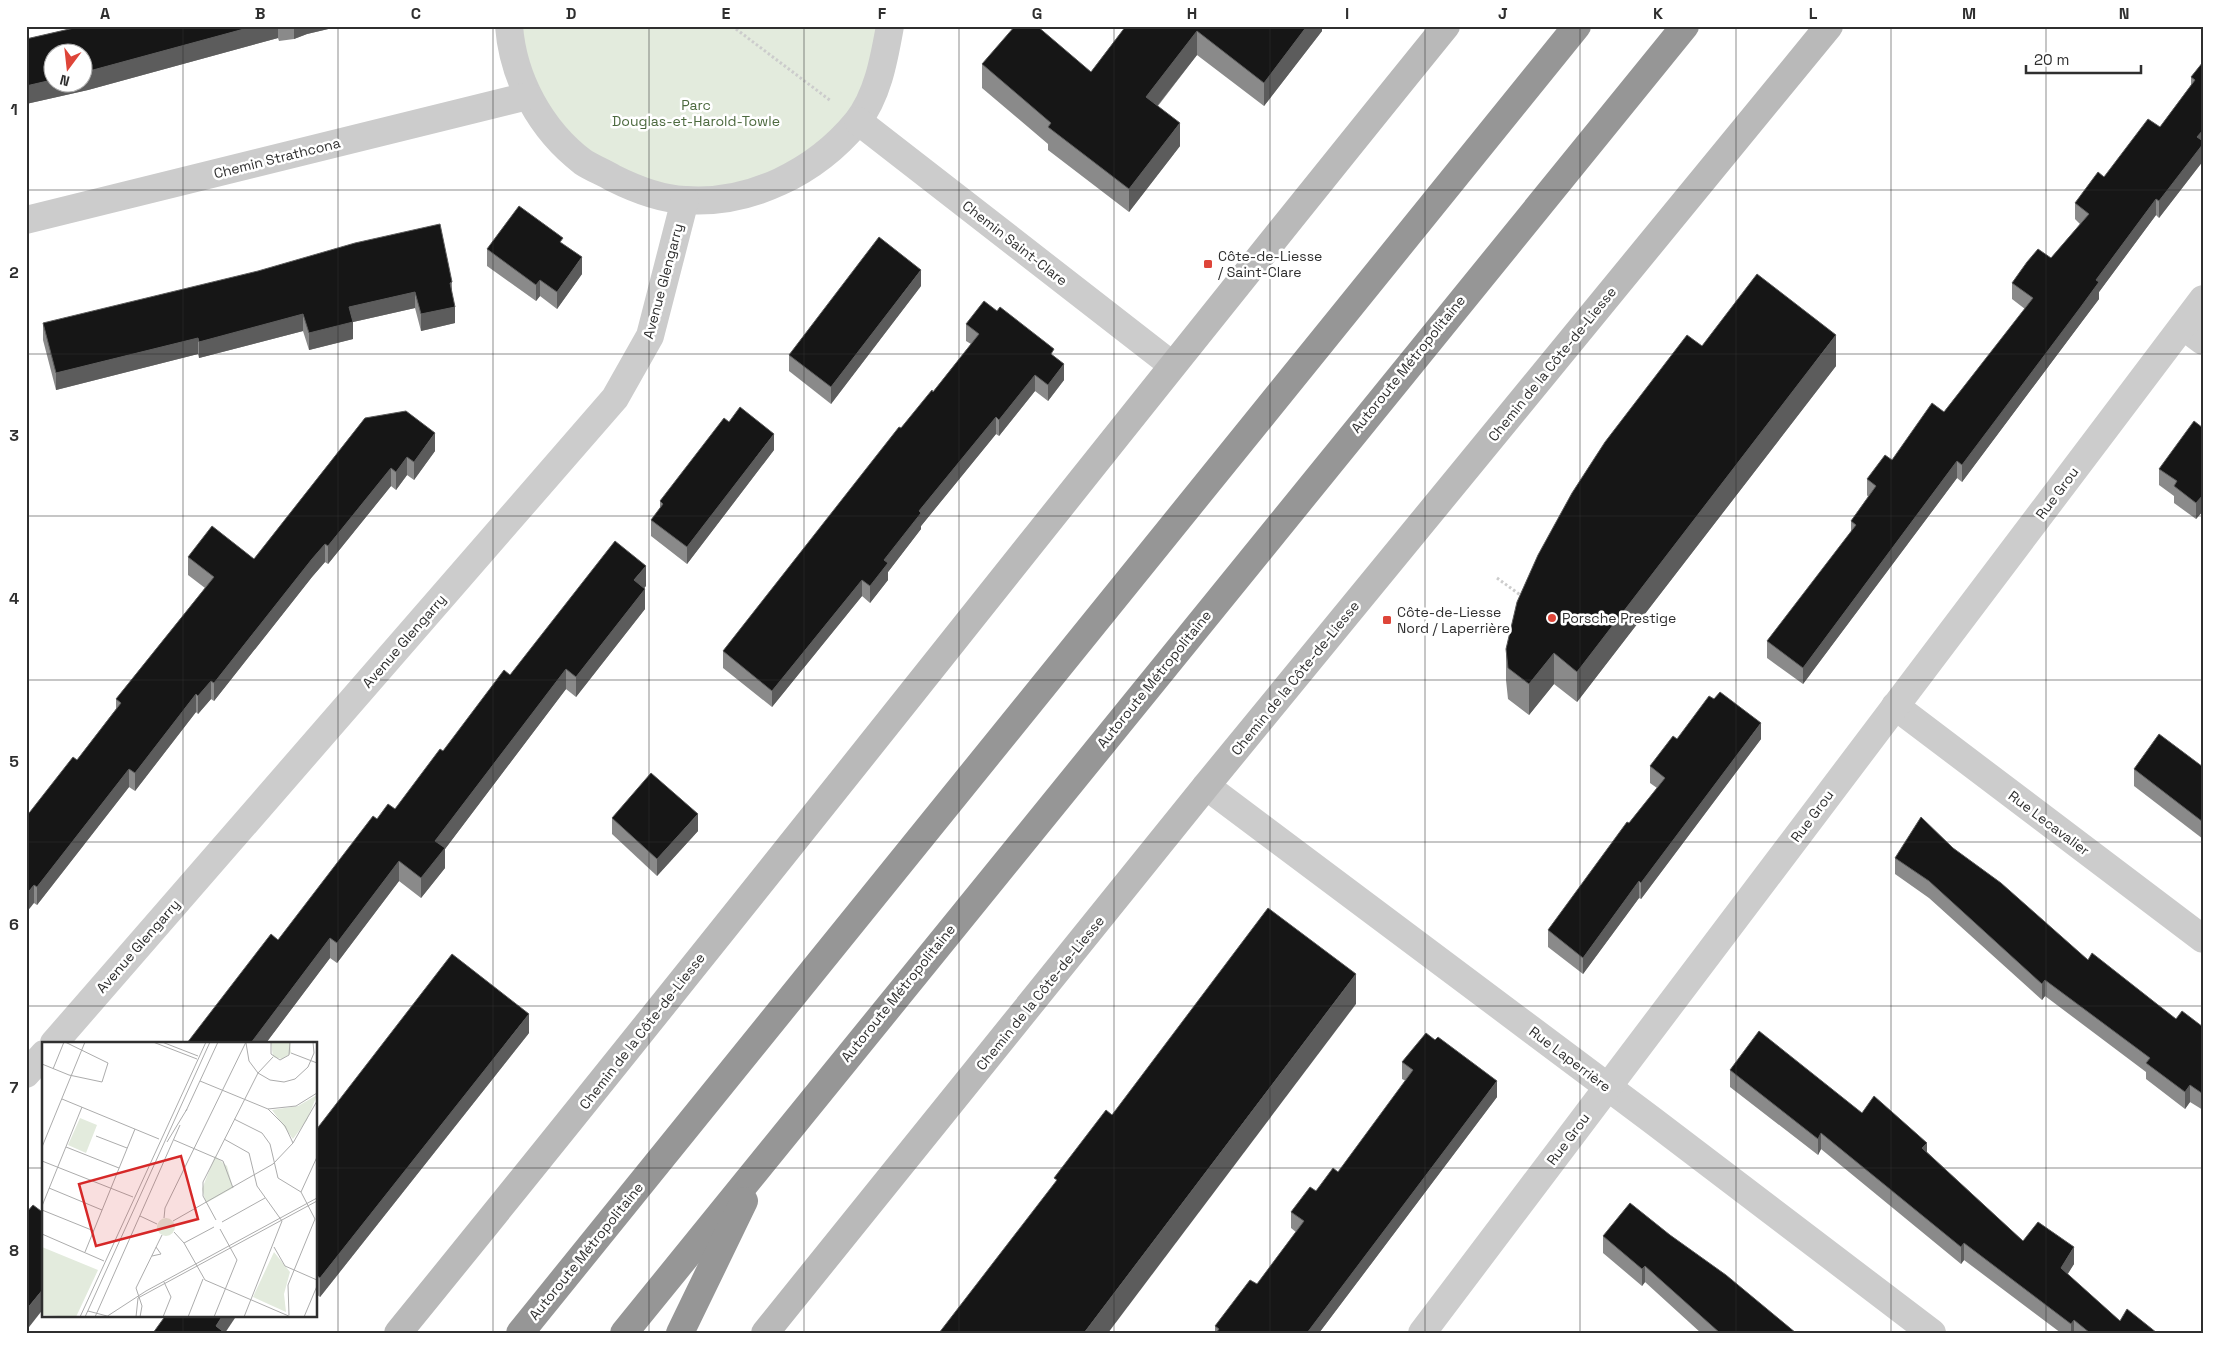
<svg xmlns="http://www.w3.org/2000/svg" width="2229" height="1359" font-family="'Space Grotesk',sans-serif">
<rect width="100%" height="100%" fill="#fff"/>
<path fill="#e3ebdd" d="M 509,26 L 890,26 L 882,74 L 825,155 L 685,200 L 552,132 Z"/>
<g fill="none" stroke-linecap="round" stroke-linejoin="round">
<g stroke="#ccc" stroke-width="3" stroke-dasharray="2.5 2.5" stroke-linecap="butt">
<path d="M 732,26 L 831,101"/>
<path d="M 1497,578 L 1523,597"/>
</g>
<g stroke="#ccc" stroke-width="28">
<path d="M 509,26 C 513,79 541,130 583,162 C 592,168 603,172 613,178 C 635,189 659,199 685,200 C 750,205 816,172 857,122 C 878,95 884,59 890,26"/>
<path d="M 858,121 L 1172,365"/>
<path d="M 26,220 L 528,96"/>
<path d="M 2183,326 L 2203,341"/>
<path d="M 1895,706 L 2203,939"/>
<path d="M 1206,786 L 1652,1120 L 1932,1333"/>
<path d="M 54,1043 L 615,398 L 650,336 L 685,200"/>
<path d="M 26,1074 L 44,1054"/>
<path d="M 1422,1333 L 2203,299"/>
</g>
<g stroke="#b9b9b9" stroke-width="28">
<path d="M 398,1333 C 751,900 1094,460 1446,26"/>
<path d="M 765,1333 L 1206,786 L 1829,26"/>
</g>
<g stroke="#969696" stroke-width="28">
<path d="M 520,1333 L 1577,26"/>
<path d="M 624,1333 L 1685,26"/>
<path d="M 680,1333 L 744,1201"/>
</g>
</g>
<g fill="#8a8a8a">
<path d="M 73,26 L 341,26 L 307,34 L 294,39 L 279,41 L 278,38 L 88,90 L 26,104 L 26,39 L 73,28 Z"/>
<path d="M 1126,26 L 1322,26 L 1322,31 L 1264,106 L 1197,55 L 1158,106 L 1180,146 L 1129,212 L 1048,150 L 1048,144 L 982,88 L 982,64 L 1091,72 Z"/>
<path d="M 2203,62 L 2203,161 L 2159,218 L 2156,215 L 2099,292 L 2099,299 L 2080,324 L 1962,482 L 1957,478 L 1803,684 L 1767,658 L 1767,641 L 1851,532 L 1851,521 L 1868,497 L 1867,495 L 1867,479 L 1892,460 L 1944,412 L 2025,309 L 2012,299 L 2012,283 L 2051,258 L 2080,224 L 2075,219 L 2075,203 L 2160,127 L 2191,85 L 2191,77 Z"/>
<path d="M 563,244 L 582,274 L 557,309 L 540,296 L 536,301 L 487,266 L 487,249 Z"/>
<path d="M 452,282 L 452,296 L 455,323 L 421,331 L 415,308 L 353,322 L 353,339 L 309,350 L 303,331 L 199,358 L 198,354 L 56,390 L 43,340 L 43,323 Z"/>
<path d="M 921,286 L 831,404 L 789,371 L 789,355 Z"/>
<path d="M 966,324 L 1054,356 L 1064,380 L 1048,401 L 1035,391 L 999,436 L 996,434 L 921,526 L 921,529 L 888,572 L 888,580 L 870,603 L 862,596 L 772,707 L 723,668 L 723,651 L 901,428 L 933,392 L 971,344 L 966,341 Z"/>
<path d="M 1702,346 L 1836,366 L 1577,702 L 1554,684 L 1529,715 L 1508,699 L 1506,680 L 1506,649 Z"/>
<path d="M 365,418 L 435,451 L 414,480 L 407,475 L 396,490 L 391,486 L 328,564 L 325,562 L 312,577 L 214,701 L 211,699 L 198,714 L 196,712 L 135,791 L 129,787 L 37,905 L 34,903 L 26,817 L 77,760 L 116,709 L 116,699 L 205,588 L 188,575 L 188,557 L 254,559 Z"/>
<path d="M 2203,428 L 2203,511 L 2196,519 L 2174,503 L 2174,496 L 2159,485 L 2159,469 Z"/>
<path d="M 774,450 L 687,564 L 651,536 L 651,520 L 660,508 L 660,501 Z"/>
<path d="M 646,586 L 644,588 L 645,609 L 576,697 L 566,689 L 445,849 L 445,868 L 421,898 L 399,881 L 337,963 L 330,958 L 266,1043 L 187,1043 L 278,940 L 377,819 L 395,809 L 443,751 L 510,675 Z"/>
<path d="M 1677,739 L 1761,739 L 1641,899 L 1639,898 L 1583,974 L 1548,947 L 1548,930 L 1629,823 L 1657,788 L 1650,783 L 1650,766 Z"/>
<path d="M 2203,767 L 2203,839 L 2134,786 L 2134,769 Z"/>
<path d="M 612,818 L 698,831 L 657,876 L 612,834 Z"/>
<path d="M 1953,848 L 2088,960 L 2176,1019 L 2203,1027 L 2203,1110 L 2190,1102 L 2185,1109 L 2146,1079 L 2146,1072 L 2045,996 L 2042,1000 L 1929,898 L 1895,874 L 1895,858 Z"/>
<path d="M 529,1033 L 320,1297 L 316,1294 L 316,1130 Z"/>
<path d="M 1402,1062 L 1497,1097 L 1319,1333 L 1215,1333 L 1215,1326 L 1257,1284 L 1296,1232 L 1291,1228 L 1291,1212 L 1338,1172 L 1406,1081 L 1402,1079 Z"/>
<path d="M 1730,1070 L 1862,1113 L 1927,1152 L 2023,1241 L 2074,1264 L 2067,1274 L 2120,1321 L 2157,1333 L 2061,1333 L 1964,1260 L 1961,1264 L 1821,1149 L 1818,1155 L 1730,1087 Z"/>
<path d="M 1670,1235 L 1796,1333 L 1701,1333 L 1645,1282 L 1642,1286 L 1603,1253 L 1603,1236 Z"/>
</g>
<g fill="#5c5c5c">
<path d="M 255,26 L 278,26 L 278,38 L 88,90 L 26,104 L 26,86 L 52,80 L 52,82 L 82,82 L 82,73 Z"/>
<path d="M 294,26 L 341,26 L 307,34 L 294,39 Z"/>
<path d="M 1307,26 L 1322,26 L 1322,31 L 1264,106 L 1264,83 Z"/>
<path d="M 1197,31 L 1197,55 L 1146,120 L 1146,97 Z"/>
<path d="M 1180,123 L 1180,146 L 1129,212 L 1129,189 Z"/>
<path d="M 2203,130 L 2203,161 L 2159,218 L 2159,201 L 2197,137 Z"/>
<path d="M 2156,199 L 2156,215 L 2099,292 L 2099,299 L 1962,482 L 1962,465 L 2096,280 Z"/>
<path d="M 582,257 L 582,274 L 557,309 L 557,292 Z"/>
<path d="M 921,270 L 921,286 L 831,404 L 831,387 Z"/>
<path d="M 540,280 L 540,296 L 536,301 L 536,285 Z"/>
<path d="M 415,292 L 415,308 L 353,322 L 353,339 L 309,350 L 309,333 L 349,307 Z"/>
<path d="M 455,307 L 455,323 L 421,331 L 421,314 Z"/>
<path d="M 303,314 L 303,331 L 199,358 L 199,342 Z"/>
<path d="M 1836,335 L 1836,366 L 1577,702 L 1577,672 Z"/>
<path d="M 198,338 L 198,354 L 56,390 L 56,373 Z"/>
<path d="M 1064,364 L 1064,380 L 1048,401 L 1048,385 Z"/>
<path d="M 1035,375 L 1035,391 L 999,436 L 999,420 Z"/>
<path d="M 996,417 L 996,434 L 921,526 L 921,529 L 888,572 L 888,580 L 870,603 L 870,586 L 884,560 L 919,511 Z"/>
<path d="M 435,433 L 435,451 L 414,480 L 414,462 Z"/>
<path d="M 774,434 L 774,450 L 687,564 L 687,547 Z"/>
<path d="M 407,457 L 407,475 L 396,490 L 396,472 Z"/>
<path d="M 1957,461 L 1957,478 L 1803,684 L 1803,668 Z"/>
<path d="M 391,468 L 391,486 L 328,564 L 328,546 Z"/>
<path d="M 2203,495 L 2203,511 L 2196,519 L 2196,503 Z"/>
<path d="M 325,544 L 325,562 L 312,577 L 214,701 L 214,683 L 312,559 Z"/>
<path d="M 646,566 L 646,586 L 634,601 L 634,580 Z"/>
<path d="M 862,580 L 862,596 L 772,707 L 772,691 Z"/>
<path d="M 645,589 L 645,609 L 576,697 L 576,677 Z"/>
<path d="M 1554,653 L 1554,684 L 1529,715 L 1529,684 Z"/>
<path d="M 566,669 L 566,689 L 445,849 L 445,868 L 421,898 L 421,878 L 435,841 Z"/>
<path d="M 211,681 L 211,699 L 198,714 L 198,696 Z"/>
<path d="M 196,694 L 196,712 L 135,791 L 135,773 Z"/>
<path d="M 1761,723 L 1761,739 L 1641,899 L 1641,883 Z"/>
<path d="M 129,769 L 129,787 L 37,905 L 37,887 Z"/>
<path d="M 698,814 L 698,831 L 657,876 L 657,859 Z"/>
<path d="M 399,861 L 399,881 L 337,963 L 337,943 Z"/>
<path d="M 1639,881 L 1639,898 L 1583,974 L 1583,958 Z"/>
<path d="M 34,885 L 34,903 L 26,913 L 26,895 Z"/>
<path d="M 330,938 L 330,958 L 266,1043 L 251,1043 Z"/>
<path d="M 1356,974 L 1356,1004 L 1108,1333 L 1084,1333 Z"/>
<path d="M 2045,980 L 2045,996 L 2042,1000 L 2042,984 Z"/>
<path d="M 529,1014 L 529,1033 L 320,1297 L 320,1278 Z"/>
<path d="M 1497,1081 L 1497,1097 L 1319,1333 L 1307,1333 Z"/>
<path d="M 2190,1085 L 2190,1102 L 2185,1109 L 2185,1092 Z"/>
<path d="M 1821,1133 L 1821,1149 L 1818,1155 L 1818,1139 Z"/>
<path d="M 1927,1143 L 1927,1159 L 1922,1148 Z"/>
<path d="M 1964,1243 L 1964,1260 L 1961,1264 L 1961,1247 Z"/>
<path d="M 2074,1247 L 2074,1264 L 2061,1285 L 2061,1268 Z"/>
<path d="M 1645,1266 L 1645,1282 L 1642,1286 L 1642,1269 Z"/>
<path d="M 44,1288 L 44,1308 L 26,1331 L 26,1310 Z"/>
<path d="M 223,1315 L 237,1315 L 225,1333 L 216,1326 Z"/>
<path d="M 2074,1320 L 2074,1333 L 2071,1333 L 2071,1324 Z"/>
</g>
<g fill="#161616" stroke="#5c5c5c">
<path d="M 74,26 L 255,26 L 82,73 L 82,52 L 52,52 L 52,80 L 26,86 L 26,39 L 74,28 Z"/>
<path d="M 1015,26 L 1037,26 L 1091,72 L 1126,26 L 1307,26 L 1264,83 L 1197,31 L 1146,97 L 1180,123 L 1129,189 L 1048,127 L 1051,123 L 982,64 Z"/>
<path d="M 2203,62 L 2203,130 L 2197,137 L 2203,141 L 2203,144 L 2159,201 L 2156,199 L 2096,280 L 2099,282 L 2080,308 L 1962,465 L 1957,461 L 1803,668 L 1767,641 L 1856,525 L 1851,521 L 1876,486 L 1867,479 L 1885,455 L 1892,460 L 1932,403 L 1944,412 L 2033,298 L 2012,283 L 2027,262 L 2038,249 L 2051,258 L 2089,214 L 2075,203 L 2098,172 L 2104,177 L 2148,119 L 2160,127 L 2195,80 L 2191,77 Z"/>
<path d="M 519,206 L 563,238 L 560,242 L 582,257 L 557,292 L 540,280 L 536,285 L 487,249 Z"/>
<path d="M 440,224 L 452,282 L 450,283 L 455,307 L 421,314 L 415,292 L 349,307 L 353,322 L 309,333 L 303,314 L 199,342 L 198,338 L 56,373 L 43,323 L 258,271 L 355,243 Z"/>
<path d="M 879,237 L 921,270 L 831,387 L 789,355 Z"/>
<path d="M 1757,274 L 1836,335 L 1577,672 L 1554,653 L 1529,684 L 1508,668 L 1506,649 L 1517,602 L 1538,555 L 1572,493 L 1605,442 L 1687,335 L 1702,346 Z"/>
<path d="M 984,301 L 997,311 L 1000,307 L 1054,349 L 1051,354 L 1064,364 L 1048,385 L 1035,375 L 999,420 L 996,417 L 919,511 L 921,513 L 884,560 L 888,563 L 870,586 L 862,580 L 772,691 L 723,651 L 899,427 L 901,428 L 932,390 L 933,392 L 979,334 L 966,324 Z"/>
<path d="M 740,407 L 774,434 L 687,547 L 651,520 L 663,504 L 660,501 L 724,418 L 729,422 Z"/>
<path d="M 406,411 L 435,433 L 414,462 L 407,457 L 396,472 L 391,468 L 328,546 L 325,544 L 312,559 L 214,683 L 211,681 L 198,696 L 196,694 L 135,773 L 129,769 L 37,887 L 34,885 L 26,895 L 26,817 L 73,757 L 77,760 L 121,703 L 116,699 L 214,577 L 188,557 L 212,526 L 254,559 L 365,418 Z"/>
<path d="M 2194,421 L 2203,428 L 2203,495 L 2196,503 L 2174,486 L 2177,481 L 2159,469 Z"/>
<path d="M 615,541 L 646,566 L 634,580 L 645,589 L 576,677 L 566,669 L 435,841 L 445,848 L 421,878 L 399,861 L 337,943 L 330,938 L 251,1043 L 187,1043 L 271,934 L 278,940 L 373,816 L 377,819 L 388,804 L 395,809 L 440,749 L 443,751 L 504,670 L 510,675 Z"/>
<path d="M 1720,692 L 1761,723 L 1641,883 L 1639,881 L 1583,958 L 1548,930 L 1627,822 L 1629,823 L 1665,778 L 1650,766 L 1673,736 L 1677,739 L 1709,696 L 1714,699 Z"/>
<path d="M 2159,734 L 2203,767 L 2203,822 L 2134,769 Z"/>
<path d="M 651,773 L 698,814 L 657,859 L 612,818 Z"/>
<path d="M 1921,817 L 1953,848 L 2001,883 L 2088,960 L 2092,953 L 2176,1019 L 2182,1011 L 2203,1027 L 2203,1094 L 2190,1085 L 2185,1092 L 2146,1063 L 2150,1058 L 2045,980 L 2042,984 L 1929,881 L 1895,858 Z"/>
<path d="M 1268,908 L 1356,974 L 1084,1333 L 939,1333 L 1057,1180 L 1054,1178 L 1106,1110 L 1112,1115 Z"/>
<path d="M 452,954 L 529,1014 L 320,1278 L 316,1275 L 316,1130 Z"/>
<path d="M 1759,1031 L 1862,1113 L 1874,1096 L 1927,1143 L 1922,1148 L 2023,1241 L 2038,1222 L 2074,1247 L 2061,1268 L 2120,1321 L 2127,1309 L 2157,1333 L 2090,1333 L 2074,1320 L 2071,1324 L 1964,1243 L 1961,1247 L 1821,1133 L 1818,1139 L 1730,1070 Z"/>
<path d="M 1426,1033 L 1435,1040 L 1438,1037 L 1497,1081 L 1307,1333 L 1216,1333 L 1219,1329 L 1215,1326 L 1250,1280 L 1257,1284 L 1304,1221 L 1291,1212 L 1310,1187 L 1316,1191 L 1333,1168 L 1338,1172 L 1413,1070 L 1402,1062 Z"/>
<path d="M 1630,1203 L 1670,1235 L 1726,1275 L 1796,1333 L 1720,1333 L 1645,1266 L 1642,1269 L 1603,1236 Z"/>
<path d="M 33,1205 L 41,1211 L 44,1208 L 44,1288 L 26,1310 L 26,1213 Z"/>
<path d="M 166,1315 L 223,1315 L 216,1326 L 225,1333 L 153,1333 Z"/>
</g>
<path fill="none" stroke="#2f2f2f" stroke-width="1" stroke-opacity="0.55" d="M 183,26 L 183,1043M 338,26 L 338,1333M 493,26 L 493,1333M 649,26 L 649,1333M 804,26 L 804,1333M 959,26 L 959,1333M 1114,26 L 1114,1333M 1270,26 L 1270,1333M 1425,26 L 1425,1333M 1580,26 L 1580,1333M 1736,26 L 1736,1333M 1891,26 L 1891,1333M 2046,26 L 2046,1333M 26,190 L 2203,190M 26,354 L 2203,354M 26,516 L 2203,516M 26,680 L 2203,680M 26,842 L 2203,842M 26,1006 L 2203,1006M 26,1168 L 44,1168M 316,1168 L 2203,1168M 183,1315 L 183,1333"/>
<g fill="#de4539" stroke="#fff" stroke-width="2">
<rect x="1203" y="259" width="10" height="10" rx="2.5"/>
<circle cx="1552" cy="618" r="5"/>
<rect x="1382" y="615" width="10" height="10" rx="2.5"/>
</g>
<g text-anchor="middle" stroke-width="5" stroke-linejoin="round" paint-order="stroke">
<g font-size="14" fill="#4c693e" stroke="#fff">
<text x="696" y="110">Parc<tspan x="696" dy="16">Douglas-et-Harold-Towle</tspan></text>
</g>
<g font-size="14" fill="#2f2f2f" stroke="#fff">
<text transform="translate(277 158) rotate(-14)" y="5">Chemin Strathcona</text>
<text transform="translate(1015 243) rotate(38)" y="5">Chemin Saint-Clare</text>
<text transform="translate(663 281) rotate(-75)" y="5">Avenue Glengarry</text>
<text transform="translate(1408 364) rotate(-51)" y="5">Autoroute Métropolitaine</text>
<text transform="translate(1552 364) rotate(-51)" y="5">Chemin de la Côte-de-Liesse</text>
<text transform="translate(2057 493) rotate(-53)" y="5">Rue Grou</text>
<text transform="translate(404 641) rotate(-49)" y="5">Avenue Glengarry</text>
<text transform="translate(1295 678) rotate(-51)" y="5">Chemin de la Côte-de-Liesse</text>
<text transform="translate(1154 679) rotate(-51)" y="5">Autoroute Métropolitaine</text>
<text transform="translate(1812 816) rotate(-53)" y="5">Rue Grou</text>
<text transform="translate(2049 823) rotate(37)" y="5">Rue Lecavalier</text>
<text transform="translate(138 946) rotate(-49)" y="5">Avenue Glengarry</text>
<text transform="translate(898 993) rotate(-51)" y="5">Autoroute Métropolitaine</text>
<text transform="translate(1040 993) rotate(-51)" y="5">Chemin de la Côte-de-Liesse</text>
<text transform="translate(642 1031) rotate(-52)" y="5">Chemin de la Côte-de-Liesse</text>
<text transform="translate(1570 1059) rotate(37)" y="5">Rue Laperrière</text>
<text transform="translate(1568 1139) rotate(-53)" y="5">Rue Grou</text>
<text transform="translate(586 1251) rotate(-51)" y="5">Autoroute Métropolitaine</text>
</g>
<g font-size="14" fill="#2f2f2f" stroke="#fff" text-anchor="start">
<text x="1218" y="261">Côte-de-Liesse<tspan x="1218" dy="16">/ Saint-Clare</tspan></text>
<text x="1397" y="617">Côte-de-Liesse<tspan x="1397" dy="16">Nord / Laperrière</tspan></text>
<text x="1562" y="623">Porsche Prestige</text>
</g>
</g>
<g transform="translate(42 1042)">
<rect width="275" height="275" fill="#fff"/>
<path d="M 229,0 L 248,0 L 249,11 L 240,17 L 231,15 ZM 275,53 L 265,78 L 251,97 L 230,68 L 256,64 ZM 38,76 L 55,83 L 44,111 L 26,103 ZM 173,114 L 185,124 L 191,146 L 164,161 L 160,147 ZM115 185a9 9 0 1 1 18 0a9 9 0 1 1-18 0ZM 0,205 L 56,228 L 34,275 L 0,273 ZM 232,210 L 248,230 L 242,252 L 244,270 L 211,255 Z" fill="#e3ebdd"/>
<path fill="none" stroke="#acacac" stroke-width="1" d="M 111,0 L 155,17M 120,0 L 156,14M 229,0 L 229,12 L 238,18 L 247,13 L 248,0M 204,1 L 207,19 L 216,31 L 228,38 L 242,40 L 253,37 L 266,25 L 272,11 L 271,0M 249,11 L 275,21M 0,22 L 27,33 L 60,40 L 66,21 L 23,0M 11,27 L 22,0M 158,39 L 226,67 L 243,84 L 251,101M 20,57 L 117,97M 226,67 L 254,64 L 275,51M 144,69 L 176,0M 192,77 L 220,91 L 228,102 L 236,136 L 259,150M 54,94 L 85,106M 182,97 L 207,111 L 215,144 L 240,179 L 202,275M 132,98 L 181,119 L 191,146M 125,100 L 145,67M 0,105 L 43,0M 24,105 L 77,126M 0,119 L 91,155M 7,146 L 60,168M 0,164 L 40,65M 0,168 L 52,189M 98,174 L 115,182M 122,176 L 123,166 L 204,0M 174,178 L 161,154 L 161,140 L 216,31 L 231,15M 131,179 L 231,122 L 251,101 L 275,59M 180,180 L 223,156M 132,190 L 142,201 L 163,238 L 249,275M 0,192 L 62,219M 142,201 L 172,185M 232,205 L 243,224 L 275,238M 43,210 L 93,87M 110,214 L 119,212 L 114,205M 96,256 L 275,159M 46,269 L 65,274M 247,273 L 246,243 L 273,177 L 259,150 L 275,115M 38,275 L 164,0M 43,275 L 168,0M 53,275 L 138,83M 64,275 L 104,249 L 275,156M 94,275 L 96,256M 98,275 L 100,264 L 94,246 L 120,193M 121,275 L 129,255 L 122,240M 146,275 L 161,237M 172,275 L 195,218 L 178,187M 262,275 L 275,244"/>
<path fill="#d62828" fill-opacity="0.15" stroke="#d62828" stroke-width="2.5" d="M 139,114 L 156,177 L 54,204 L 37,142 Z"/>
<rect width="275" height="275" fill="none" stroke="#2f2f2f" stroke-width="2.5"/>
</g>
<rect width="2229" height="1359" fill="none" stroke="#ffffff" stroke-width="55"/>
<g transform="translate(68 68) rotate(195)"><circle r="24" fill="#ffffff" stroke="#acacac"/>
<path d="M0-4L9 19L0 12L-9 19Z" fill="#de4539"/>
<text y="-8" font-size="14" font-weight="bold" text-anchor="middle" fill="#2f2f2f">N</text>
</g>
<path d="M2026 65v8h115v-8" fill="none" stroke="#2f2f2f" stroke-width="2.5"/>
<text x="2034" y="65" font-size="15" fill="#2f2f2f" stroke="#ffffff" stroke-width="4" paint-order="stroke">20 m</text>
<rect x="28" y="28" width="2174" height="1304" fill="none" stroke="#2f2f2f" stroke-width="2"/>
<g font-size="16" text-anchor="middle" font-weight="bold" fill="#2f2f2f">
<text x="105" y="19">A</text>
<text x="260" y="19">B</text>
<text x="416" y="19">C</text>
<text x="571" y="19">D</text>
<text x="726" y="19">E</text>
<text x="882" y="19">F</text>
<text x="1037" y="19">G</text>
<text x="1192" y="19">H</text>
<text x="1347" y="19">I</text>
<text x="1503" y="19">J</text>
<text x="1658" y="19">K</text>
<text x="1813" y="19">L</text>
<text x="1969" y="19">M</text>
<text x="2124" y="19">N</text>
<text x="14" y="115">1</text>
<text x="14" y="278">2</text>
<text x="14" y="441">3</text>
<text x="14" y="604">4</text>
<text x="14" y="767">5</text>
<text x="14" y="930">6</text>
<text x="14" y="1093">7</text>
<text x="14" y="1256">8</text>
</g>
</svg>
